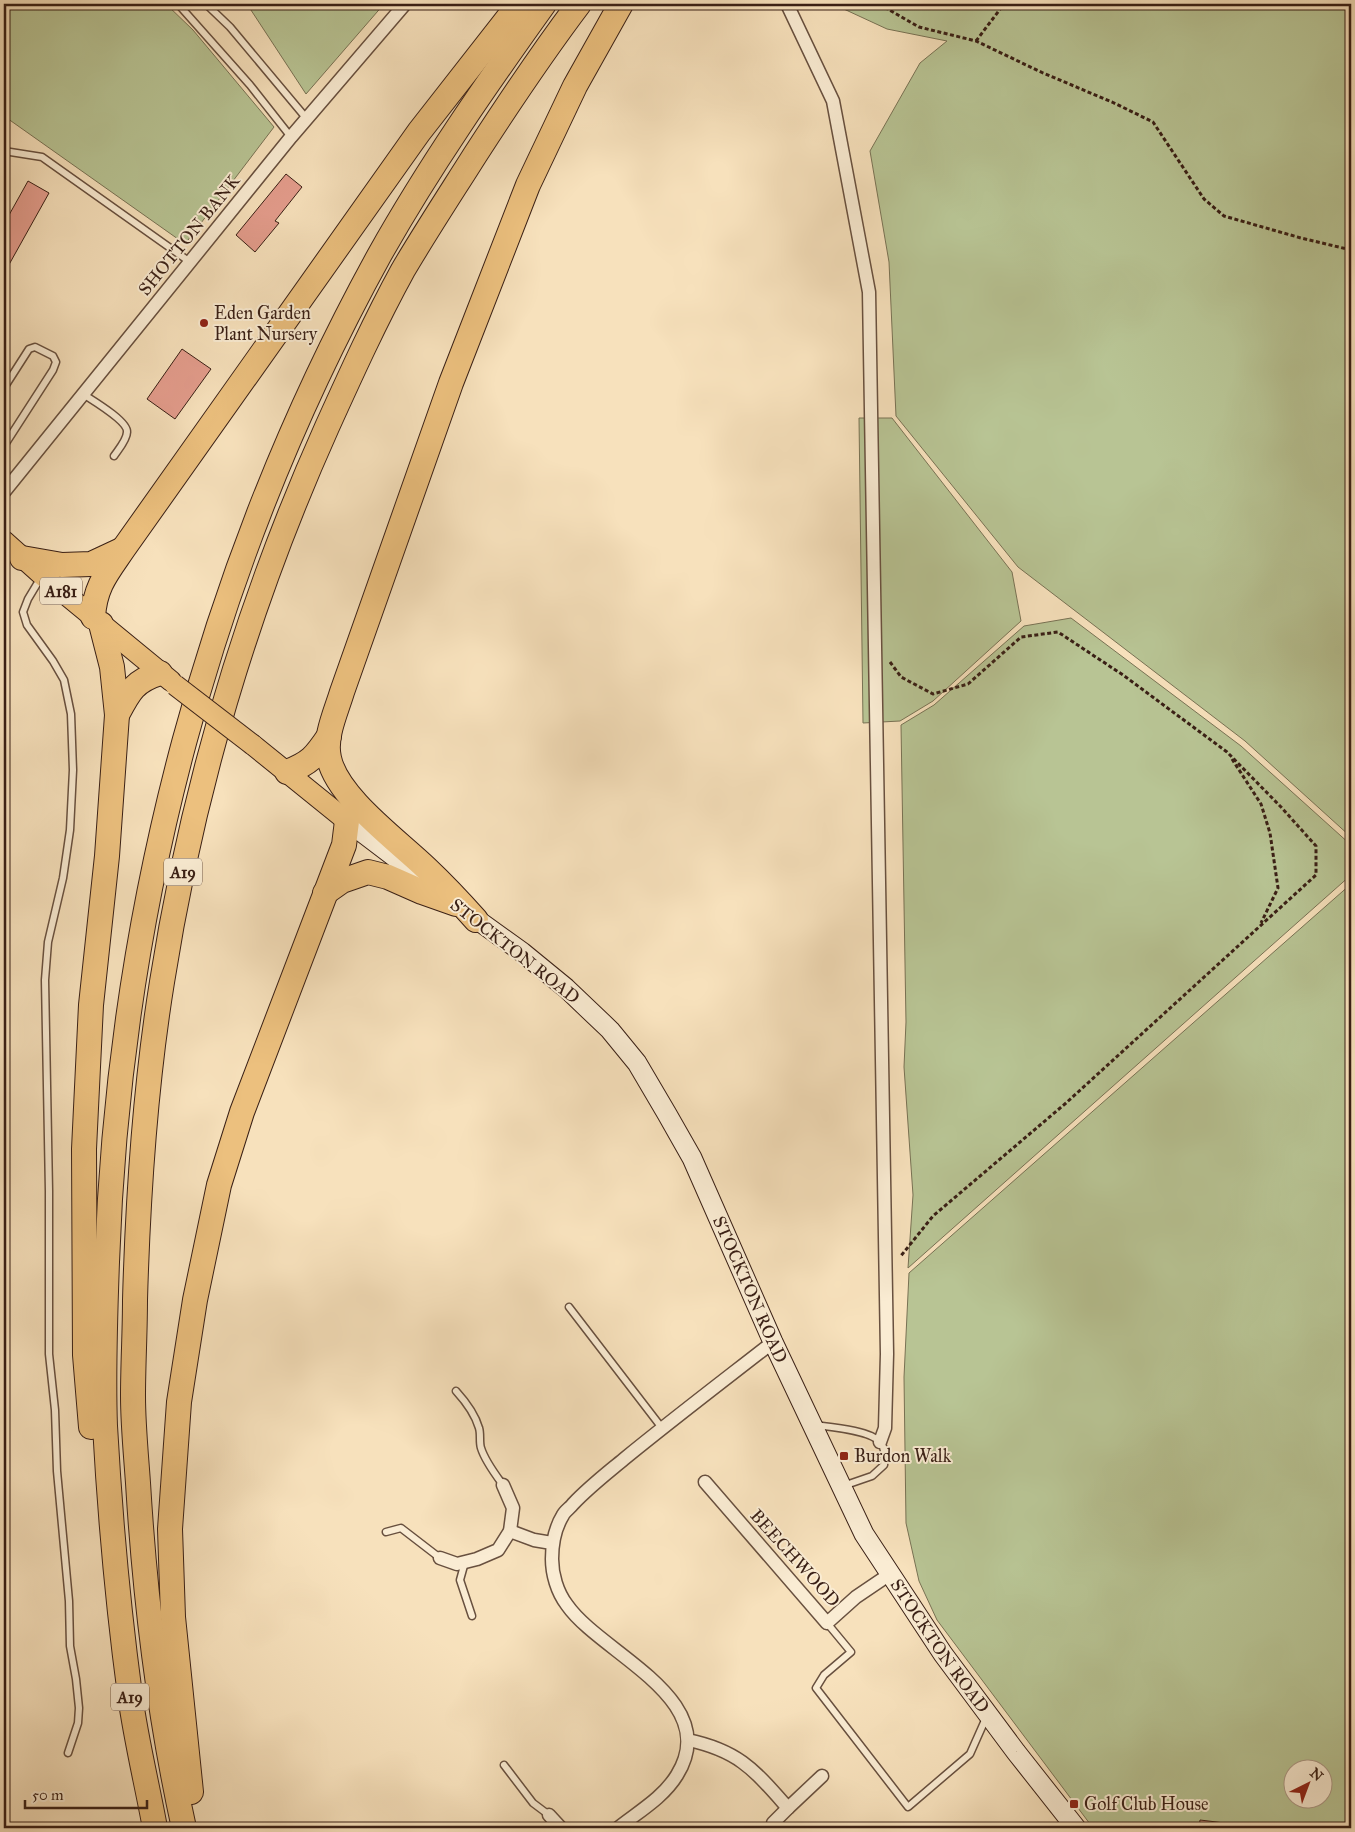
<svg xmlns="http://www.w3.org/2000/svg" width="1355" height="1832" font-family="'IM FELL Great Primer',serif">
<rect width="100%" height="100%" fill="#f7e1bc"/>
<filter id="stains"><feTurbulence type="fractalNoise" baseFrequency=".004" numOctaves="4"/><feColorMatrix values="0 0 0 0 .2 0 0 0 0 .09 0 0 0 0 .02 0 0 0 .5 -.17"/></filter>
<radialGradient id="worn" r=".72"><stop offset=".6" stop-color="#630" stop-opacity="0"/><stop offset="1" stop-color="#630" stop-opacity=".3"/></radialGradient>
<g fill="#b8c494" stroke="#787254" fill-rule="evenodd">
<path d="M 4,4 L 166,4 L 193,30 L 274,127 L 185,244 L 4,116 Z"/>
<path d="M 247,4 L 384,4 L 306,94 Z"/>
<path d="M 833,4 L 1351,4 L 1351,837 L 1245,741 L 1018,567 L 896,416 L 889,262 L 870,151 L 920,63 L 947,41 L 887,29 Z"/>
<path d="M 859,418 L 892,418 L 1012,572 L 1021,621 L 933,701 L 900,721 L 863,723 Z"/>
<path d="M 1071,618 L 1241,746 L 1351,845 L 1351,875 L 908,1268 L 913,1195 L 904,1067 L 906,1022 L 901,725 L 934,705 L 1024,626 Z"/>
<path d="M 1351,884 L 1351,1828 L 1093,1828 L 937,1620 L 919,1581 L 906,1523 L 904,1377 L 909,1273 ZM 1292,1770 L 1322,1770 L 1322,1800 L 1292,1800 Z"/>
</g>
<g fill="#e49d8d" stroke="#391f15">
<path d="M 286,174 L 302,187 L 275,221 L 279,223 L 255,252 L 236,235 Z"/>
<path d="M 28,181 L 49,193 L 6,270 L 4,269 L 4,224 Z"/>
<path d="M 182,349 L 211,369 L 175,419 L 147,399 Z"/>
<path d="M 1200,1820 L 1266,1828 L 1199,1828 Z"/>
</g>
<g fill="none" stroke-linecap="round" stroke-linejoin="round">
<g stroke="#68503f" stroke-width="9">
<g id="lane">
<path d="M 178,4 L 250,85 L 291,137"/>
<path d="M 206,4 L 230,27 L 307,119"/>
<path d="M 4,151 L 42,157 L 190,262"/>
<path d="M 4,388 L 29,349 L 35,347 L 53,356 L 56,362 L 53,370 L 4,446"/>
<path d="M 83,394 C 92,400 128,421 127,432 C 127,440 118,450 114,456"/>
<path d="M 40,579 L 28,599 L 23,612 L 27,625 L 53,661 L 64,680 L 71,714 L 73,770 L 70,830 L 63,878 L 48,942 L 45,980 L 49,1191 L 49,1354 L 55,1410 L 57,1471 L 69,1601 L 70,1646 L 76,1679 L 79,1708 L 78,1723 L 68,1753"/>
<path d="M 569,1307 L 662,1428"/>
<path d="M 456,1391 C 466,1402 475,1414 479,1428 C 481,1434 479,1442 481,1448 C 485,1461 495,1474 503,1485"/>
<path d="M 815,1425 C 830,1427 870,1430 880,1442 C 886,1449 885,1457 884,1465 L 872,1476 L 843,1486"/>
<path d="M 386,1532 L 401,1528 L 440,1558"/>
<path d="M 465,1562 L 460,1580 L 472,1616"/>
<path d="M 827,1623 L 851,1652 L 824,1675 L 816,1688 L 908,1807 L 970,1754 L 986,1718"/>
<path d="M 504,1765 L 533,1803 L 549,1815"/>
</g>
</g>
<g stroke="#68503f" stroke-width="15">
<g id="street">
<path d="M 787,4 L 833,101 L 869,292 L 887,1354 L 885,1428 L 880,1442"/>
<path d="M 4,492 L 291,137 L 405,4"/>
<path d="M 705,1482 L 827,1623 L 856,1597 L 890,1574"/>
<path d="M 510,1531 L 534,1540 L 552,1543"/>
<path d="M 440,1558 L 457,1564 L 477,1559 L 498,1550 L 510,1531 L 513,1508 L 503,1485"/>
<path d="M 688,1740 C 740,1751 755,1771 788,1808 L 822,1776"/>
<path d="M 549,1815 L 561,1828"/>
<path d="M 773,1823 L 788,1808"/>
<path d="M 618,1828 C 638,1812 663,1798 677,1775 C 724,1699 601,1654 567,1605 C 557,1592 552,1574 552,1559 C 552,1544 555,1528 563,1515 C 565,1511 570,1508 573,1504 C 589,1487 606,1474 624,1459 C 673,1419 723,1381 773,1342"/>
</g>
</g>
<g stroke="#391f15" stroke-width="21">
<g id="secondary">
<path d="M 347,821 L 426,881"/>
<path id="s1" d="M 465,911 L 522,952 L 566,988 L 610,1030 L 637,1063 L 667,1114 L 692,1158 L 773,1342 L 864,1534 L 943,1654 L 1016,1752 L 1076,1828"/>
</g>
</g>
<g stroke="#391f15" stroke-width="22">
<g id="primary">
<path d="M 4,541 L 42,575 L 171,681"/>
<path d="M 253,745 L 347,821"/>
</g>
</g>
<g stroke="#391f15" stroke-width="26">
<g id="highway">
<path d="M 22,558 L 62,565 L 91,564 L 121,550"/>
<path d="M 93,617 C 95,586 107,573 124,548 L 419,132 L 519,4"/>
<path d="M 117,715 C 129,692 134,681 160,673"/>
<path d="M 287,772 C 310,763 315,757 329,736"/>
<path d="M 325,893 L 342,881 L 368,872 L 388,877 L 422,892 L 456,904"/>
<path d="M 476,920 C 460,902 443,884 426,868 C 397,840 337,797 329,758 C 324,737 336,712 342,692 L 451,383 L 528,185 L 575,86 L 621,4"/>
<path d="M 91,1427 L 85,1355 L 84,1149 L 91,1005 L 107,856 L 117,715 L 112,667 L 101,624"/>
<path d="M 191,1792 L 173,1617 L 170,1529 L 179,1402 L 195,1300 L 219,1185 L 242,1112 L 344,845 L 347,821"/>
<path d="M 155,1828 C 147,1784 136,1740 130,1695 C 118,1606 110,1516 105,1426 C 103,1371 105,1316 107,1262 C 119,911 210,562 380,254 C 429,167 486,85 544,4"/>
<path d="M 184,1828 C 159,1715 145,1599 138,1483 C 136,1454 133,1425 133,1396 C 133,1364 135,1332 135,1300 C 138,1193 145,1087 162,982 C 192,791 248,603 327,427 C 351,374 375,321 403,270 C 426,231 451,193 475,155 C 508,104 542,53 579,4"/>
</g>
</g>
<g stroke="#391f15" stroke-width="3" stroke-dasharray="4 2.5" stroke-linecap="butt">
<path d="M 879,4 L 919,27 L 976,41 L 1043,73 L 1112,102 L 1153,122 L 1204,199 L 1224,216 L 1301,238 L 1351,250"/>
<path d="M 976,41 L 1004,4"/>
<path d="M 890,662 L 901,677 L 933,694 L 968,684 L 1021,637 L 1058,632 L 1123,675 L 1227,752 L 1281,807 L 1316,846 L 1316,875 L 1066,1103 L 933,1216 L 900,1257"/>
<path d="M 1232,759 L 1261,804 L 1270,833 L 1278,888 L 1261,923"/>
</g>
<use href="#lane" stroke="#faecd3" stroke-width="6"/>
<use href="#street" stroke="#faecd3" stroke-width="12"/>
<use href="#secondary" stroke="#faecd3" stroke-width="19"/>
<use href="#primary" stroke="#ecc07e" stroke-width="20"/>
<use href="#highway" stroke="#ecc07e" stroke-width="24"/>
<g stroke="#391f15" stroke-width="22" stroke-linecap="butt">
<path id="primary-bridge" d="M 175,685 L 253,745"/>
</g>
<use href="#primary-bridge" stroke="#ecc07e" stroke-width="20"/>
</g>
<g fill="#8f2418" stroke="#faecd3" stroke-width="2">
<circle cx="204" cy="323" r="5"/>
<rect x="839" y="1451" width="10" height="10" rx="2.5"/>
<rect x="1069" y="1799" width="10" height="10" rx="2.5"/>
</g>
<g text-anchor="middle" stroke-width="4" stroke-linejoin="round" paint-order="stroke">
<g fill="#faecd3" stroke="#735c4e" stroke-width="1">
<rect x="40" y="577.5" width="42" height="27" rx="4"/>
<rect x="164" y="858.5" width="38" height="27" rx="4"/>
<rect x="111" y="1683.5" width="38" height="27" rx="4"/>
</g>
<g font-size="16" font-weight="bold" fill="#391f15">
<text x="61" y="597">A181</text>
<text x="183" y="878">A19</text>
<text x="130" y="1703">A19</text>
</g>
<g font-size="18" fill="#391f15" stroke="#faecd3">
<text transform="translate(189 235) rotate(-51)" y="6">SHOTTON BANK</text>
<text transform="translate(515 951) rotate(38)" y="6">STOCKTON ROAD</text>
<text dy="6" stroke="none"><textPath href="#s1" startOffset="484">STOCKTON ROAD</textPath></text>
<text transform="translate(795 1558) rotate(48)" y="6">BEECHWOOD</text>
<text dy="6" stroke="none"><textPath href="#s1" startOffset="889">STOCKTON ROAD</textPath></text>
</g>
<g font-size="18" fill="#391f15" stroke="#faecd3" text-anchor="start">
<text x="214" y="319">Eden Garden<tspan x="214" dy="21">Plant Nursery</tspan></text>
<text x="854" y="1462">Burdon Walk</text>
<text x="1084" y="1810">Golf Club House</text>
</g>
</g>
<rect width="1355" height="1832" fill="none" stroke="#f7e1bc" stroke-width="20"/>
<rect x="5" y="5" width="1345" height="1822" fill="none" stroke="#391f15" stroke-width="2.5"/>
<rect x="10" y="10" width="1335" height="1812" fill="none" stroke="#391f15"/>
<g transform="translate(1308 1784) rotate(42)"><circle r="24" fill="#faecd3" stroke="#ad9a87"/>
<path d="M0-4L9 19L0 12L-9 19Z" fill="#8f2418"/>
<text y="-8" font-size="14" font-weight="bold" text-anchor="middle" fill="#391f15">N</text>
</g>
<path d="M25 1800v8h122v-8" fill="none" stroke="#391f15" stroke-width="2.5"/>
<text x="32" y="1800" font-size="15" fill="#391f15" stroke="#faecd3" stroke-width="4" paint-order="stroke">50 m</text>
<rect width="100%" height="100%" filter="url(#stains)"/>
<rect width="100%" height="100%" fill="url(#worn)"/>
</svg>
